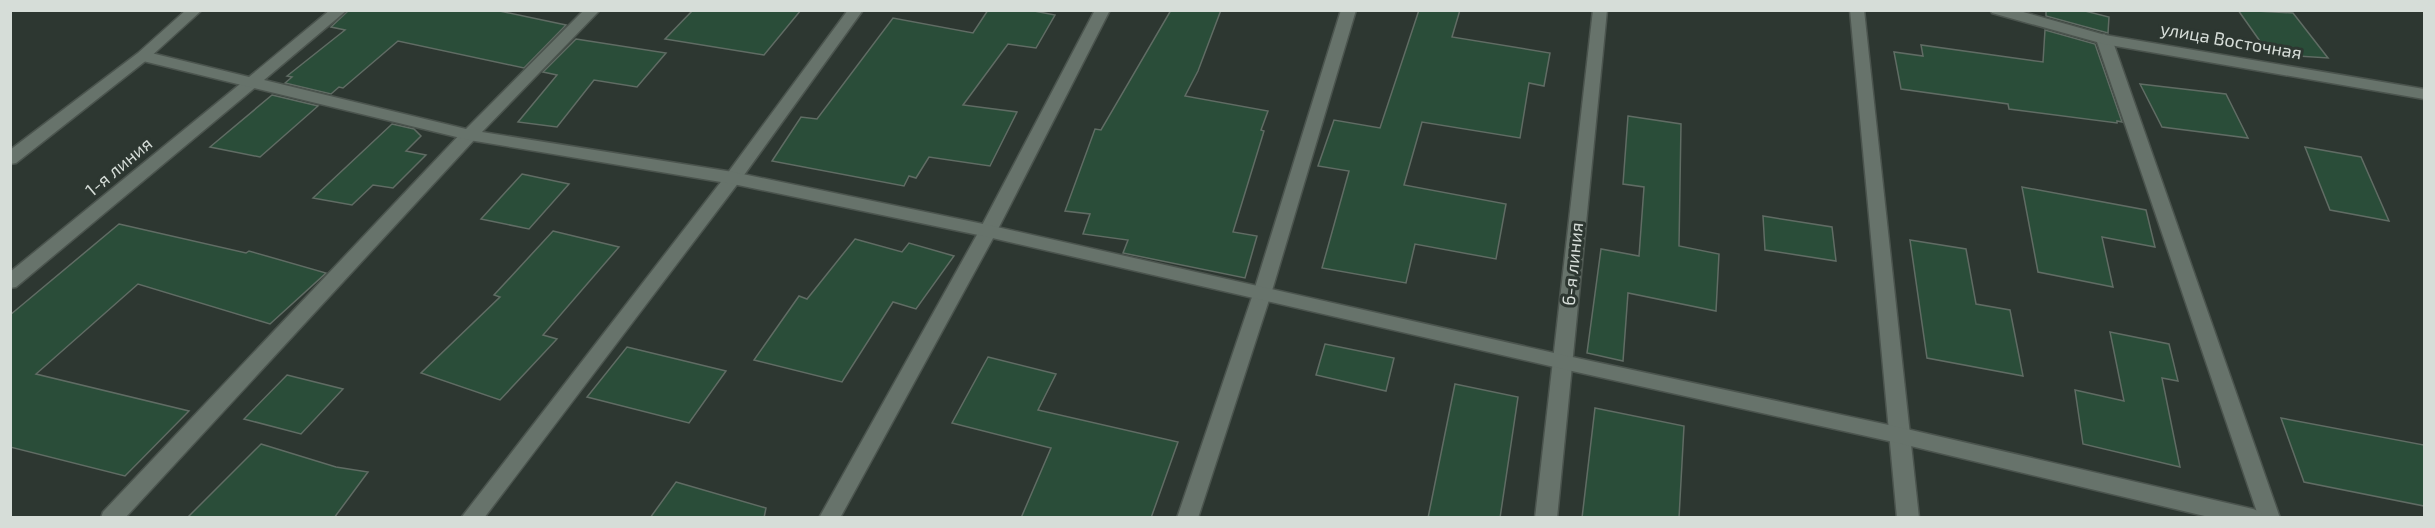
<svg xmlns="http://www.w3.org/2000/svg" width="2435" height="528" font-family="'Exo 2',sans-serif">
<rect width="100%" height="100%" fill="#2d3731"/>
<g fill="#2a4d39" stroke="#606c64" stroke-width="1.5">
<path d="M 349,10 L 495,10 L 566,25 L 524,68 L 398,41 L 343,88 L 339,87 L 331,94 L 285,83 L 292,77 L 287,76 L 345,30 L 331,27 Z"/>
<path d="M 693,10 L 801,10 L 764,55 L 665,39 Z"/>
<path d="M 988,10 L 1029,10 L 1055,15 L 1036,48 L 1008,44 L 963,105 L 1017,112 L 990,166 L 929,157 L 916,178 L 909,176 L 904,186 L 772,161 L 801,117 L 817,119 L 893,18 L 973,33 Z"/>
<path d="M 1171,10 L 1221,10 L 1198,71 L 1185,96 L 1268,111 L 1261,130 L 1264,131 L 1233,232 L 1257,236 L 1245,278 L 1123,253 L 1128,240 L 1083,234 L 1090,214 L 1065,211 L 1095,129 L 1101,130 Z"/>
<path d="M 1419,10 L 1460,10 L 1452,37 L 1550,53 L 1544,86 L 1529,83 L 1520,138 L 1422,122 L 1404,185 L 1506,204 L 1496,259 L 1415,244 L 1406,283 L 1322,268 L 1349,171 L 1318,166 L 1334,120 L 1380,128 Z"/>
<path d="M 2046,10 L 2081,10 L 2109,17 L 2108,33 L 2046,16 Z"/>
<path d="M 2238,10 L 2293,13 L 2328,58 L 2269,54 Z"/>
<path d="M 2045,30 L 2095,44 L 2122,122 L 2117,121 L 2117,123 L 2009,109 L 2008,104 L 1901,89 L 1894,52 L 1923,56 L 1921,45 L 2043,62 Z"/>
<path d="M 576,39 L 666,53 L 637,87 L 594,80 L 557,127 L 518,122 L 557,75 L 543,72 Z"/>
<path d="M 2140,84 L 2226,94 L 2248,138 L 2162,127 Z"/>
<path d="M 272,95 L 318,106 L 260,157 L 210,147 Z"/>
<path d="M 1628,116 L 1681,124 L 1679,246 L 1719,254 L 1716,311 L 1628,293 L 1623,361 L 1587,353 L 1601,249 L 1639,256 L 1644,187 L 1623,184 Z"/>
<path d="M 392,124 L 414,129 L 421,136 L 406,151 L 426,155 L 393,188 L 373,185 L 352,205 L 313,198 Z"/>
<path d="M 2305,147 L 2361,157 L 2389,221 L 2330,210 Z"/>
<path d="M 522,174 L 569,184 L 529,229 L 481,219 Z"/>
<path d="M 2022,187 L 2146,210 L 2155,247 L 2102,237 L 2113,287 L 2038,272 Z"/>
<path d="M 1763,216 L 1832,227 L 1836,261 L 1765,250 Z"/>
<path d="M 119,224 L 246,253 L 249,251 L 326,273 L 270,324 L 138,284 L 36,374 L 189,411 L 125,476 L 10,447 L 10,315 Z"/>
<path d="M 553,231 L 619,247 L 543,335 L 557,339 L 500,400 L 421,373 L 500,297 L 494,295 Z"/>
<path d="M 855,239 L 902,252 L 909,243 L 954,256 L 916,309 L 893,302 L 842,382 L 754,360 L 799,296 L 807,299 Z"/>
<path d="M 1910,240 L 1966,249 L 1976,304 L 2010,310 L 2023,376 L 1927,358 Z"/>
<path d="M 2110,332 L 2169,344 L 2178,381 L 2162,378 L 2180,467 L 2083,444 L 2075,390 L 2124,401 Z"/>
<path d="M 1325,344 L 1394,358 L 1386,391 L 1316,375 Z"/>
<path d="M 627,347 L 726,371 L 689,423 L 587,397 Z"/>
<path d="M 988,357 L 1056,374 L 1038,410 L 1178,442 L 1151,518 L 1021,518 L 1051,448 L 952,423 Z"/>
<path d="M 287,375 L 343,389 L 301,434 L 244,419 Z"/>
<path d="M 1455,384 L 1518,397 L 1500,518 L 1428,518 Z"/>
<path d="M 1595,408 L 1684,426 L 1679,518 L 1582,518 Z"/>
<path d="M 2281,418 L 2424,445 L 2424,506 L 2304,482 Z"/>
<path d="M 261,444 L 336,467 L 368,472 L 334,518 L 187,518 Z"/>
<path d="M 676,482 L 766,508 L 764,518 L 650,518 Z"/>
</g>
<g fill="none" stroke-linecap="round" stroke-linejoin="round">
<g stroke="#4b544e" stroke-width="3">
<g id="service">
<path d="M 848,10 L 863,10 L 739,182 L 484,518 L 461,518 L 727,174 Z"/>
<path d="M 1095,10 L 1110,10 L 997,231 L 840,518 L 819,518 L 979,231 Z"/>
<path d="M 1341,10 L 1356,10 L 1271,294 L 1198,518 L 1177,518 L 1253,294 Z"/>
<path d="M 1593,10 L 1607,10 L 1557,518 L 1535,518 Z"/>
<path d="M 1850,10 L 1864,10 L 1919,518 L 1897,518 Z"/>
<path d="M 2104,34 L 2112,39 L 2280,518 L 2259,518 L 2096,39 Z"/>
<path d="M 251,78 L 257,80 L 259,83 L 257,86 L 16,287 L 10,288 L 10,272 L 245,80 Z"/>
<path d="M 469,130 L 475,131 L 477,135 L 475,139 L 125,518 L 101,518 L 103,512 L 463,131 Z"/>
</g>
</g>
<g stroke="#4b544e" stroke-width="3">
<g id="minor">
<path d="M 330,10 L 347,10 L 264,80 L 466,129 L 584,10 L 600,10 L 482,132 L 733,172 L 988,225 L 1563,355 L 1898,427 L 2253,509 L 2261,512 L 2263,518 L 2213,518 L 1898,443 L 1563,369 L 988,237 L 733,184 L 469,140 L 143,61 L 135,56 L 143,51 L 249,77 Z"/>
<path d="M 1990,10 L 2016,10 L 2105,35 L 2424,89 L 2424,99 L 2104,44 L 1992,13 Z"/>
</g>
</g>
<g stroke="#4b544e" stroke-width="3">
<path id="secondary" d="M 186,10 L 202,10 L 148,59 L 16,163 L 10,164 L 10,150 L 138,53 Z"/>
</g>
<use href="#service" fill="#67736b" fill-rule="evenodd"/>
<use href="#minor" fill="#67736b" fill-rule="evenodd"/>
<use href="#secondary" fill="#67736b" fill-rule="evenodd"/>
</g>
<g text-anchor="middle" stroke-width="6" stroke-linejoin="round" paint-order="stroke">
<g font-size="18" fill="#d6ddd8" stroke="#2d3731">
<text transform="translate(2231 41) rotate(10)" y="6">улица Восточная</text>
<text transform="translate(119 167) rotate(-40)" y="6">1-я линия</text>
<text transform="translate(1573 264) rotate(-84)" y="6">6-я линия</text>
</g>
</g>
<rect width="2435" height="528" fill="none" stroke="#d6ddd8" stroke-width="24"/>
</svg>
